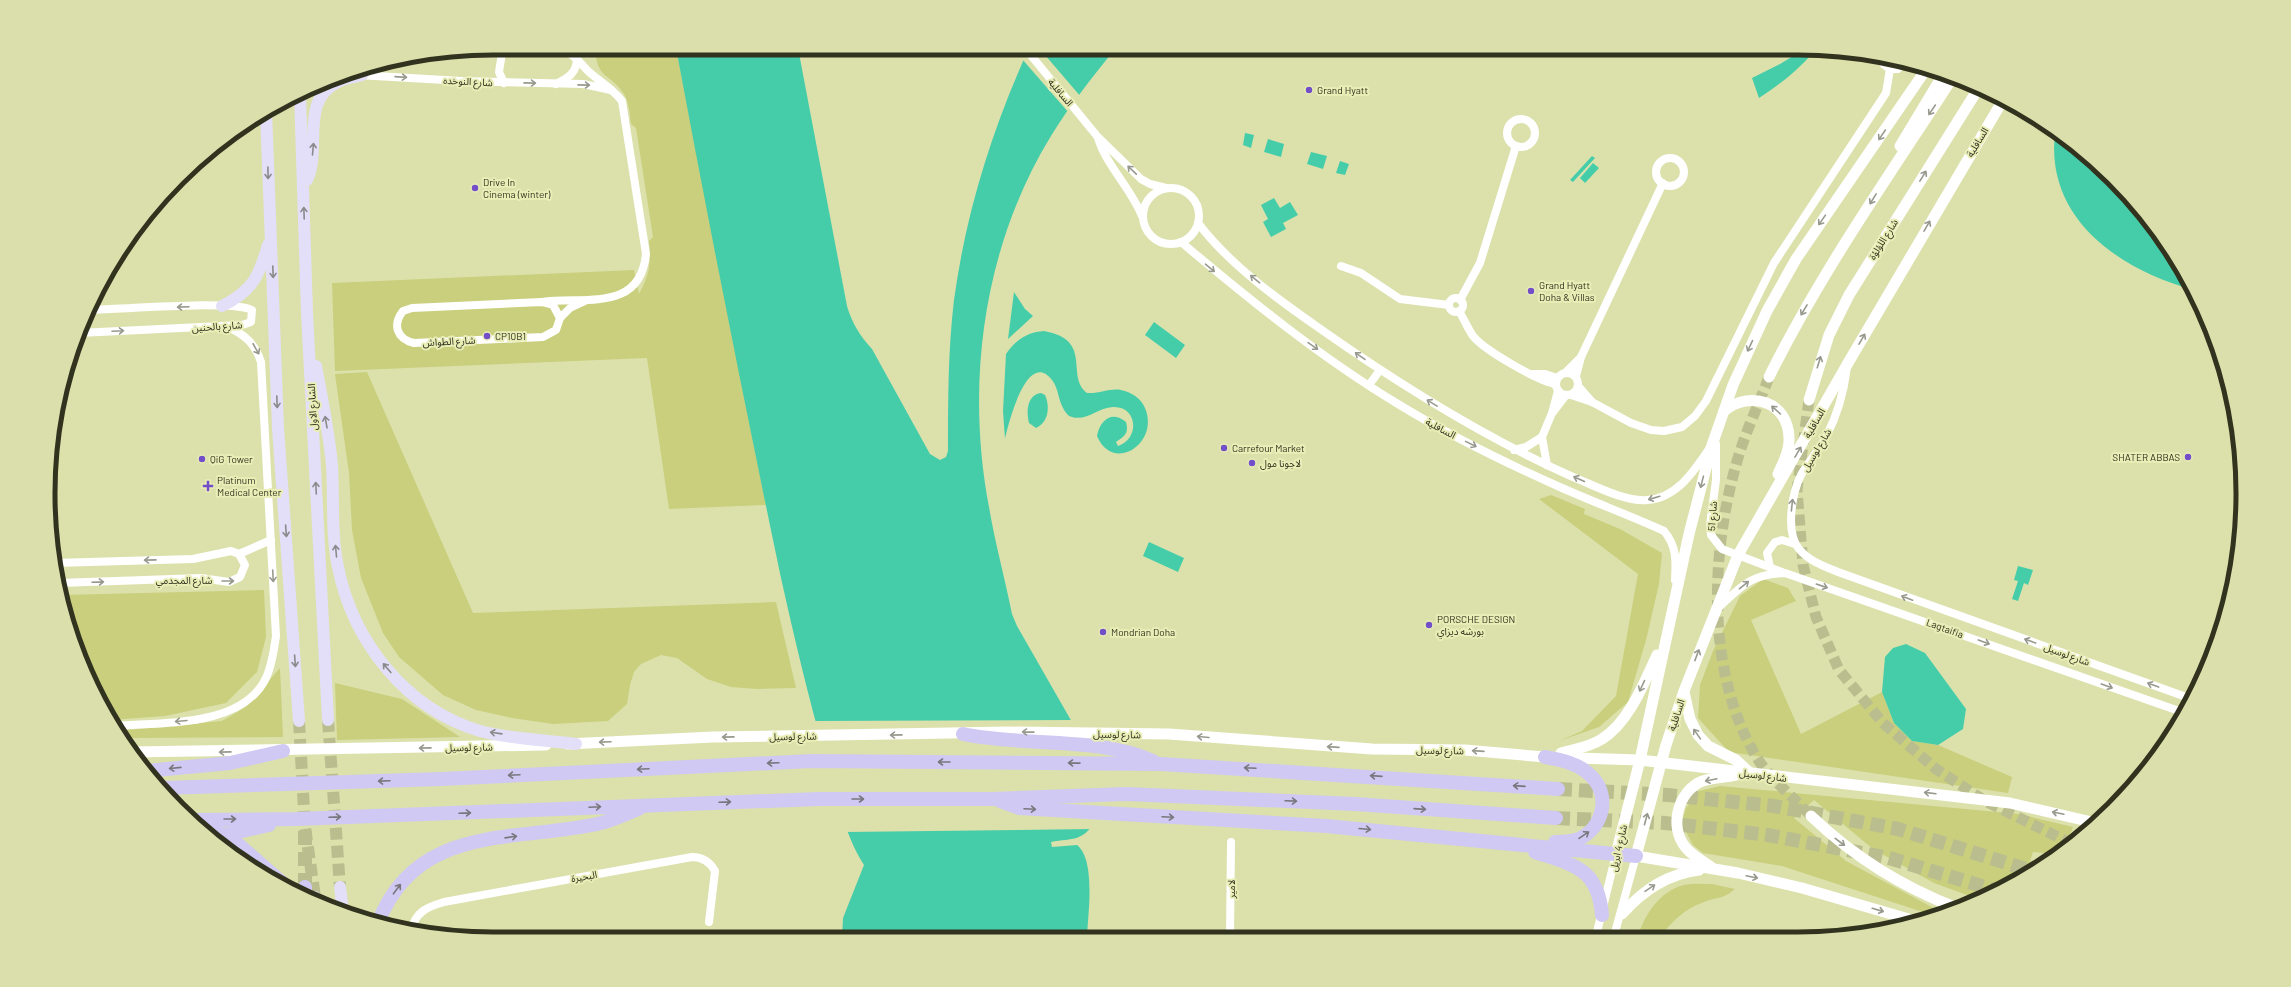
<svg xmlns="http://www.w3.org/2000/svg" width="2291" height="987" font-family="Barlow,'Noto Sans Arabic',sans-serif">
<rect width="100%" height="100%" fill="#dce1ab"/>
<g fill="#c9cf7c">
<path d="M 595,48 L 676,48 L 766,505 L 669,509 L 647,358 L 335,371 L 332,283 L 634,270 L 639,294 C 650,273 651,264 649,241 L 653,237 L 636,128 L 631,124 C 630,115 629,102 624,94 C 610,72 597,81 595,48 Z"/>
<path d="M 367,372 L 473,613 L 776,602 L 796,688 L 757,689 L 731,687 L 707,679 L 677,658 L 661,655 L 641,664 L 634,672 L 630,685 L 627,704 L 608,721 L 553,724 L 512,718 L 476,710 L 443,695 L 399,657 L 383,633 L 361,578 L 352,530 L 349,473 L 335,374 Z"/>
<path d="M 1551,495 L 1585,509 L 1584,514 L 1620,529 L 1662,553 L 1659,584 L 1646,640 L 1628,702 L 1599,727 L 1559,741 L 1582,731 L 1616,696 L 1638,574 L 1539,499 Z"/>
<path d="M 1763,579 L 1788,588 L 1796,601 L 1751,620 L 1801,734 L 1882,692 L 1894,723 L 1912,741 L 1938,745 L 2012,777 L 2008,793 L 1729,752 L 1698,718 L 1700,685 L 1713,651 L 1740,596 Z"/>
<path d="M 264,590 L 266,637 L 257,672 L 226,703 L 165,716 L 110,720 L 72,636 L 62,595 Z"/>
<path d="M 280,668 L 283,737 L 123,738 L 117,731 L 222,721 L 246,707 Z"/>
<path d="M 335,683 L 402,699 L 460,737 L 337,740 Z"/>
<path d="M 1720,786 L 2019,814 L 2073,827 C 2062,855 2064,855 2033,852 L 2027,871 L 1978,899 L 1934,883 L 1873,849 L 1814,800 L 1794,818 L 1846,861 L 1941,912 L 1932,915 L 1782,866 L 1703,853 L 1693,845 L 1686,832 L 1683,818 L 1686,808 L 1699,791 Z"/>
<path d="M 1712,884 L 1735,889 C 1720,901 1719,896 1704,902 C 1685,909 1673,920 1661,936 L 1638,936 C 1645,914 1660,891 1684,885 C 1693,883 1703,884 1712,884 Z"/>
<path d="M 681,932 L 684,938 L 655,939 Z"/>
</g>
<g fill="#45cdaa">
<path d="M 676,48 L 798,48 L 847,306 C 852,323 860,336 872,349 L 930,454 L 940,460 L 946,457 L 948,451 C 948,401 948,350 954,300 C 966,212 992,129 1029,48 L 1116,48 C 1093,76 1070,105 1051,136 C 984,245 965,381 989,507 C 995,543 1005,579 1012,614 L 1017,626 L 1084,743 L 1096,819 C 1084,842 1073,838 1051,842 L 1052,847 L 1077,845 C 1096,860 1088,914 1087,937 L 842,938 L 843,918 L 864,865 C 845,835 838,800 828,766 C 810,704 795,641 781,578 C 744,402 709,225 676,48 Z"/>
<path d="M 1805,49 L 1810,49 L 1812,54 C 1796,72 1779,85 1759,98 L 1752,78 L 1780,64 Z"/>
<path d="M 1245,133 L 1254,135 L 1251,148 L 1243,145 Z"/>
<path d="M 2055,133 L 2091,159 L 2151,222 L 2193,290 C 2119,269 2045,219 2055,133 Z"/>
<path d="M 1268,139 L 1284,144 L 1281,157 L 1264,152 Z"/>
<path d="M 1311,152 L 1327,156 L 1323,169 L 1307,164 Z"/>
<path d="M 1592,156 L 1595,158 L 1573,182 L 1570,180 Z"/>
<path d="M 1340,161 L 1349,164 L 1345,175 L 1336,173 Z"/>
<path d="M 1593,163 L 1599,168 L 1585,183 L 1580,178 Z"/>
<path d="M 1274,198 L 1280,208 L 1290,202 L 1298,215 L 1283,223 L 1286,229 L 1271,237 L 1263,222 L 1268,219 L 1261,205 Z"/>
<path d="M 1014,292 L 1025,309 L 1033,316 L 1008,339 Z"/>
<path d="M 1154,322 L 1185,345 L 1176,358 L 1145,335 Z"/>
<path d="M 1044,331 C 1094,340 1065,376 1087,393 C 1099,394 1110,388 1121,390 C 1131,392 1141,398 1145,408 C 1160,443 1113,474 1097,436 C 1100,420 1112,410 1126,422 C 1129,433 1125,436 1116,442 L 1118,446 C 1140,439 1138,406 1113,407 C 1096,408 1086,423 1069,416 C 1057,404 1060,390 1052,380 C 1027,348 1008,425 1005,439 L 1003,411 L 1006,354 C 1015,340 1028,332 1044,331 Z"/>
<path d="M 1041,393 L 1045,395 C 1050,406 1049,422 1036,428 L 1029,423 C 1026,411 1027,395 1041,393 Z"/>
<path d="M 1149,542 L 1184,558 L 1178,572 L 1143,556 Z"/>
<path d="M 2018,566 L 2033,570 L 2028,585 L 2024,583 L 2018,601 L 2012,599 L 2018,581 L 2014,580 Z"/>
<path d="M 1906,644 L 1925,653 L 1966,709 L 1963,729 L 1938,745 L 1912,741 L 1894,723 L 1882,692 L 1885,657 L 1893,648 Z"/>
</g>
<g fill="#dce1ab">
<path d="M 1027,48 L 1039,48 L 1081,97 L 1069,113 L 1022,59 Z"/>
<path d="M 1074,720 L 1086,742 L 1099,806 L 1098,820 L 1093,829 L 845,832 L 813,721 Z"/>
</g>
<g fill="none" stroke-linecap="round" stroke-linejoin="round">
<g stroke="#babe8f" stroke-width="11" stroke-dasharray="11 5.5" stroke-linecap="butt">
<path d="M 1769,377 C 1758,406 1744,435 1736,465 C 1710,557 1706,677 1759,761 C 1769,777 1797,801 1811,816"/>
<path d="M 1809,400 L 1797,490 L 1803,565 L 1816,617 L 1839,670 L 1883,723 L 1936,769 L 1985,801 L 2072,844"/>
</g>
<g stroke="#babe8f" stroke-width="12" stroke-dasharray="12 6" stroke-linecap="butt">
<path d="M 328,720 L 340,887"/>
<path d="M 299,721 L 305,827 L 315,897"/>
</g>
<g stroke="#babe8f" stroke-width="14" stroke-dasharray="14 7" stroke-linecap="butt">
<path d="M 1558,789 L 1668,795 L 1774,806 L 1898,829 L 2029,870"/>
<path d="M 1556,818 L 1665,823 L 1768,835 L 1889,858 L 1995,890"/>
<path d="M 305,887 L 305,827"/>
</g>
<g stroke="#fff" stroke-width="8">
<path d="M 1025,48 L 1097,136 L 1141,179 L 1150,184 L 1166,188"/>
<path d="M 502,53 L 499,72 L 504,83"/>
<path d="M 1882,56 L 1884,65 L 1890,69 L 1898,69 L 1905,62"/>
<path d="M 404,57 L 564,50 C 575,55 580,63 588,71 C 600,82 612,88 622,101 L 646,254 C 640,313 584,296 542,302"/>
<path d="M 358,75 L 462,81 L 583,84 L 611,90"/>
<path d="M 556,84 C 568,78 577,73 577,58"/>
<circle cx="1521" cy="133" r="14"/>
<path d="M 1098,138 C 1107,167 1131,188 1142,216"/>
<circle cx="1670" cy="172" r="14"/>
<circle cx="1171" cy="216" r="28"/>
<path d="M 1198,223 C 1230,265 1276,298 1319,328 C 1400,385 1483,437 1573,477 C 1593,485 1625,502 1647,500 C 1677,498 1694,471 1709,449"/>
<path d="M 1181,242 C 1250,300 1320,357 1398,404 C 1450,436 1506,463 1562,488 C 1596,503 1631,516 1664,531 C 1677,546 1676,562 1675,580"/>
<path d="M 1341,266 L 1361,273 L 1400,299 L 1449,305"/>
<circle cx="1456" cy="305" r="7"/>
<path d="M 1460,300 L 1480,263 L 1516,146"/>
<path d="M 542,302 L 553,305 L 560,318 L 556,330 L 543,337 L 414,343 C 397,339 392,325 403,311 L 412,308 Z"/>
<path d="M 1459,311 C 1464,319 1468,329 1473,336 C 1484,350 1538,381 1555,384"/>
<path d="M 560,318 L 570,308 L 585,301"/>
<path d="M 79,333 L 242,325 L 251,322 L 252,310 C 232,300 119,309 90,310"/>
<path d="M 1847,367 C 1844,392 1838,414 1826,437 C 1819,450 1808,462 1801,475 C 1792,493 1785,532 1799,549 C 1809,561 1823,566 1838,572 L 2189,698"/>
<path d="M 1566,372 L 1581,357"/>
<circle cx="1567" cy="384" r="11"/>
<path d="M 1533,374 L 1545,374 L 1557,378"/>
<path d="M 1576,376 L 1581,357 L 1663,183"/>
<path d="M 1369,385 L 1380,370"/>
<path d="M 1578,386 L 1592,402"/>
<path d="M 1571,395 L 1592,402 L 1631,423 L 1651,430 L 1664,431 L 1682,427 L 1695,416 L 1706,401 L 1774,263 L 1886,93 L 1890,69"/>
<path d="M 1553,412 L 1566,395"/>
<path d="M 1716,444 L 1716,480 L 1710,525 L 1711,535 L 1722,549 L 1782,572"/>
<path d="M 1514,450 L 1526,447 L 1542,437"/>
<path d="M 1547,465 L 1542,437 L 1552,413 L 1558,391"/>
<path d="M 239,554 L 271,540"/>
<path d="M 54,563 L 193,559 L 231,551 L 239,554 L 245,565 L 240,577 L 229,582 L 201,578 L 59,583"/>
<path d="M 1770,567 L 1767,553 L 1775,542 L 1782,540 L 1795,544"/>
<path d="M 1718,608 C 1743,585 1749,575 1785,573 L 2182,712"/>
<path d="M 114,726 C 161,722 242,728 266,678 C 272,665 274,650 276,636 L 261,362 C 255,343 244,334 226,326"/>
<path d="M 411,931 C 415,912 427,907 444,902 L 692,857 C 703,857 710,862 715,871 L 709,922"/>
<path d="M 1596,936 L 1616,854"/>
<path d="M 1614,936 L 1636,856"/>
<path d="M 1230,937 L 1231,842"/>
</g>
<g stroke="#fff" stroke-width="11">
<path d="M 1900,146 L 1944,73"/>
<path d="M 1769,377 C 1821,272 1889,176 1953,77"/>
<path d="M 1809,400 L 1829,335 L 1849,295 L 1978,89"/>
<path d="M 1724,411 C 1750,390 1788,401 1789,438 C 1790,450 1783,463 1778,474"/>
<path d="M 1684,692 L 1690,719 L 1698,735 L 1708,746 L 1736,760 L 1750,773"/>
<path d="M 567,744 L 713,737 L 1007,732 L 1169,734 L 1372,749 L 1465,750 L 1545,757 L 1640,760 L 2010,803 L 2096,823"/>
<path d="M 132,752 L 546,745"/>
<path d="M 1561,753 C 1575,749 1590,747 1602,739 C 1629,722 1644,683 1657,655"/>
<path d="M 1811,816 C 1854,857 1902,887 1957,908"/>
<path d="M 1616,854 L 1640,760 L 1689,534 L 1712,445 L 1733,385 L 1767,311 L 1796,259 L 1927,68"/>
<path d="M 1711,867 C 1704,862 1695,857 1689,851 C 1669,832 1675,797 1698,783 C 1708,777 1725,778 1737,775"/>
<path d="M 1622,914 C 1643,890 1667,874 1699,870"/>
<path d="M 1912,920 L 1802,888 L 1738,873 L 1636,856 L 1666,745 L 1684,691 L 1738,555 L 1848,363 L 2003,100"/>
</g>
<g stroke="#e3dff8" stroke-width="12">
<path d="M 300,94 L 307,313 L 328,720"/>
<path d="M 266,111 L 278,428 L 299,721"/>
<path d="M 307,180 C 322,149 299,100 338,82 C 345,78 355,77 362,75"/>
<path d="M 222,306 C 252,291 259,277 268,245"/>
<path d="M 316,366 C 322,398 329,432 332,465 C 334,498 331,534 338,567 C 353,642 406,709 480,731 C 509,739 546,740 576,744"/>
<path d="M 340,887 L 343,912"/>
<path d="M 315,897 L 315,899"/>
</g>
<g stroke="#d0c9f3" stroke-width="14">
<path d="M 963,734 C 1023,747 1098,736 1153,761"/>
<path d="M 1545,757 C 1561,760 1578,763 1590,775 C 1611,794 1604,827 1579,839 C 1572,842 1563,842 1555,842"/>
<path d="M 146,771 L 230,763 L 283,751"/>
<path d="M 162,788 L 441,779 L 812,761 L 1161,764 L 1558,789"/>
<path d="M 1000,801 L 1019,808 L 1326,826 L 1636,856"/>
<path d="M 191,820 L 296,819 L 819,799 L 992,799 L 1126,794 L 1355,804 L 1556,818"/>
<path d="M 199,820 L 238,844 L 286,886"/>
<path d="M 219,836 L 269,825"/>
<path d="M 1535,852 C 1574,865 1598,868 1602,915"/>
<path d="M 305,887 L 305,895"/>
<path d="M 378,923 C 416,824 513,842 597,824 C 612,821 626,814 640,808"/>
</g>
</g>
<defs><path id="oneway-shaft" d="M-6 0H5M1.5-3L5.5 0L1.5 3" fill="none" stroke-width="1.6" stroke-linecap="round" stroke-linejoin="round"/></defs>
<g stroke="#98998e">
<use href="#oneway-shaft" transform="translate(401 77) rotate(4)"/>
<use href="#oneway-shaft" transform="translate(530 83) rotate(1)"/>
<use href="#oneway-shaft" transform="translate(584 85) rotate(1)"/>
<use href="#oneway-shaft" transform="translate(1932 110) rotate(124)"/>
<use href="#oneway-shaft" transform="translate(1882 135) rotate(124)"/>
<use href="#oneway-shaft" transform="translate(1132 170) rotate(-136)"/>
<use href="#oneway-shaft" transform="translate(1923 176) rotate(-58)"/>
<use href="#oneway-shaft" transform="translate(1873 199) rotate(122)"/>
<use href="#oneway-shaft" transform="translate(1822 220) rotate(125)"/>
<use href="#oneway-shaft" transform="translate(1927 226) rotate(-60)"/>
<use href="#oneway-shaft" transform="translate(1210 268) rotate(40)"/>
<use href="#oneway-shaft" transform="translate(1255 279) rotate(-141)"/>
<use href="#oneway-shaft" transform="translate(183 307) rotate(178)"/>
<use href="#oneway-shaft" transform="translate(1804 310) rotate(121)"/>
<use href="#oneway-shaft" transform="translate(118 331) rotate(-3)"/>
<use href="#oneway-shaft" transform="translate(1862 339) rotate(-60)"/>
<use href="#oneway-shaft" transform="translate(1313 346) rotate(35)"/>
<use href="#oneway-shaft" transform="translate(1750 346) rotate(115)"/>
<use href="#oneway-shaft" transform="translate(256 349) rotate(61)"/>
<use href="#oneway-shaft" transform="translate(1360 356) rotate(-145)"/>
<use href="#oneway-shaft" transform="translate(1819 362) rotate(-73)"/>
<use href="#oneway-shaft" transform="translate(1432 403) rotate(-149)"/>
<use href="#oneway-shaft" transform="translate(1776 410) rotate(-138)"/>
<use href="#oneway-shaft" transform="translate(1471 444) rotate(26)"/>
<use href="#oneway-shaft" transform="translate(1798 452) rotate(-60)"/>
<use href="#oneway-shaft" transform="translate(1579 479) rotate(-156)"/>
<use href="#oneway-shaft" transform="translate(1702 482) rotate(104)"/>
<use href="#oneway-shaft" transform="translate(1654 498) rotate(164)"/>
<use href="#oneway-shaft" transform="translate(1792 505) rotate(-84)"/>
<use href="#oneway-shaft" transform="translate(150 560) rotate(179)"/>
<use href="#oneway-shaft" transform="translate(273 576) rotate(87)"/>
<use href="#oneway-shaft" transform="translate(228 581)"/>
<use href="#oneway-shaft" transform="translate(98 582) rotate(-2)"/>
<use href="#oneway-shaft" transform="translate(1744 585) rotate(-39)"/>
<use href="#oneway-shaft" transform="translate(1822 586) rotate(19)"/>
<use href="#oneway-shaft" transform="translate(1907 598) rotate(-159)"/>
<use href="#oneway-shaft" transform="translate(2030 641) rotate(-160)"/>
<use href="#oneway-shaft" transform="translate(1984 642) rotate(20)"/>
<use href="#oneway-shaft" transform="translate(1697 655) rotate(-69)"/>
<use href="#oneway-shaft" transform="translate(2153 685) rotate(-160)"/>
<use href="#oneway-shaft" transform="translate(1642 686) rotate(115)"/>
<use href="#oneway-shaft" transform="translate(2107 686) rotate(20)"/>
<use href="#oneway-shaft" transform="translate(181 721) rotate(175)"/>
<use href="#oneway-shaft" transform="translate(1028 732) rotate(-179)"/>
<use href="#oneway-shaft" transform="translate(1697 734) rotate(-125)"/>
<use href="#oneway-shaft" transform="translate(896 735) rotate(179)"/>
<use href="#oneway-shaft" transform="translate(728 737) rotate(179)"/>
<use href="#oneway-shaft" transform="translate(1203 737) rotate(-175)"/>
<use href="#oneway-shaft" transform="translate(605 742) rotate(178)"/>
<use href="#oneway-shaft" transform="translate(1333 747) rotate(-176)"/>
<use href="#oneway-shaft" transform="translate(425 748) rotate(179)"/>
<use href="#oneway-shaft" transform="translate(1478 751) rotate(-176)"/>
<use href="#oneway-shaft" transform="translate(225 752) rotate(179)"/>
<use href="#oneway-shaft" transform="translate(1711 780) rotate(168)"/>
<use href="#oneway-shaft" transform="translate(1930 793) rotate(-173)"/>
<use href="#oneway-shaft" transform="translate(2058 813) rotate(-168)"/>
<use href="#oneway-shaft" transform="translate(1646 819) rotate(-75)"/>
<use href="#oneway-shaft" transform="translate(1840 842) rotate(37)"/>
<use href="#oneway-shaft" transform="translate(1752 877) rotate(12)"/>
<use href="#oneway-shaft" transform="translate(1650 888) rotate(-34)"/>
<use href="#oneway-shaft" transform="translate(1878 910) rotate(16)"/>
</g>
<g stroke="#8a898b">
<use href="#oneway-shaft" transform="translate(313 149) rotate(-85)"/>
<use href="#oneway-shaft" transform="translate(268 173) rotate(89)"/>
<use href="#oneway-shaft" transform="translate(304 213) rotate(-92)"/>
<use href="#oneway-shaft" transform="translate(273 272) rotate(88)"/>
<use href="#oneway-shaft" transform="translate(277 402) rotate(88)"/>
<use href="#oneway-shaft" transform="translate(326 422) rotate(-100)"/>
<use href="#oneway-shaft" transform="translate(316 488) rotate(-93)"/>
<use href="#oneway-shaft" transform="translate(286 531) rotate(86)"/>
<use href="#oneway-shaft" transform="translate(336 551) rotate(-95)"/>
<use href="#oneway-shaft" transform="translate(295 661) rotate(86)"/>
<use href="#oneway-shaft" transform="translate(387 668) rotate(-130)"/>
<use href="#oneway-shaft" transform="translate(496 733) rotate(-172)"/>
</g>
<g stroke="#79767e">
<use href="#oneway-shaft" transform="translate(944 762) rotate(-180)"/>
<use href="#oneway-shaft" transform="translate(773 763) rotate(178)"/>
<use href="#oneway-shaft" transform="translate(1074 763) rotate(-179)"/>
<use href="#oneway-shaft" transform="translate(175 768) rotate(174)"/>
<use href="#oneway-shaft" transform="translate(1250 768) rotate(-177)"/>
<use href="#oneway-shaft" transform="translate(643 769) rotate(177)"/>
<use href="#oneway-shaft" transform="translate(514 775) rotate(177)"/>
<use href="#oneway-shaft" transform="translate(1376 776) rotate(-176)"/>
<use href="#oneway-shaft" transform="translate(384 781) rotate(178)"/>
<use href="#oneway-shaft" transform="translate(1519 786) rotate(-176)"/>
<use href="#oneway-shaft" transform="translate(858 799)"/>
<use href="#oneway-shaft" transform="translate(1291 801) rotate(2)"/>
<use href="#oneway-shaft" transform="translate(725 802) rotate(-2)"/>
<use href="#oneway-shaft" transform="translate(595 807) rotate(-3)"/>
<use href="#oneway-shaft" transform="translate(1030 809) rotate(3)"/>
<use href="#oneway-shaft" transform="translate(1420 809) rotate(4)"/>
<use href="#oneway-shaft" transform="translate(465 813) rotate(-2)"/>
<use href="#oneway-shaft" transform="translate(335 817) rotate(-2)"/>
<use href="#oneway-shaft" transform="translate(1168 817) rotate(3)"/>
<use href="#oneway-shaft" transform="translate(230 819)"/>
<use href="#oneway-shaft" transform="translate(1365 829) rotate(5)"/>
<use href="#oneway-shaft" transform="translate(1584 835) rotate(-34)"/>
<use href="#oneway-shaft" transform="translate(511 837) rotate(-8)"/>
<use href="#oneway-shaft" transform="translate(397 889) rotate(-53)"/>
</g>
<g fill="#724fc9" stroke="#e9eeb7" stroke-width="1.5">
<circle cx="1309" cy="90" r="4"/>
<circle cx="475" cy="188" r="4"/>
<circle cx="1531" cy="291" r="4"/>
<circle cx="487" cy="336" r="4"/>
<circle cx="1224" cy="448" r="4"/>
<circle cx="2188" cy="457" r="4"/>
<circle cx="202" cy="459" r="4"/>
<circle cx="1252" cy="463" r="4"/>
<path d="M206 480h4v4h4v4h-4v4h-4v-4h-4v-4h4z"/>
<circle cx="1429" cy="625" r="4"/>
<circle cx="1103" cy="632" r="4"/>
</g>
<g text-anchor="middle" stroke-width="4" stroke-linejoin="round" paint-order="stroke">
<g font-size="10" fill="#31331e" stroke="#e9eeb7">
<text transform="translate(468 81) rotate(3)" y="4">شارع النوخده</text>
<text transform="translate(1061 92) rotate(50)" y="4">السافلية</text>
<text transform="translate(1977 142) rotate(-59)" y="4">السافلية</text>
<text transform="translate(1883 239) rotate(-58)" y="4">شارع اللؤلؤة</text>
<text transform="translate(217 326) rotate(-4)" y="4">شارع بالحنين</text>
<text transform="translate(449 341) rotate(-3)" y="4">شارع الطواش</text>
<text transform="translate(312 407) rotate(-93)" y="4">الشارع الاول</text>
<text transform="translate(1814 423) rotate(-60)" y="4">السافلية</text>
<text transform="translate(1441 428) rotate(28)" y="4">السافلية</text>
<text transform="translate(1816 450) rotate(-59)" y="4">شارع لوسيل</text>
<text transform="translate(1712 516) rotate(-86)" y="4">شارع 51</text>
<text x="184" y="584">شارع المجدمي</text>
<text transform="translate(1945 628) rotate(20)" y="4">Lagtaifia</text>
<text transform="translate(2067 654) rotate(20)" y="4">شارع لوسيل</text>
<text transform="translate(1676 715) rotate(-72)" y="4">السافلية</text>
<text transform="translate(1117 734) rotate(1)" y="4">شارع لوسيل</text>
<text transform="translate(793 736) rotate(-1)" y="4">شارع لوسيل</text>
<text transform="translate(469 747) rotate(-1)" y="4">شارع لوسيل</text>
<text transform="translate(1440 750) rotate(1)" y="4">شارع لوسيل</text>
<text transform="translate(1763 775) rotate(7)" y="4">شارع لوسيل</text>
<text transform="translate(1618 848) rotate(-77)" y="4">شارع 4 ابريل</text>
<text transform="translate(584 876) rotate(-10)" y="4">البحيرة</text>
<text transform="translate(1231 889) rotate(-90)" y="4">لامير</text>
</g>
<g font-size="10" fill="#31331e" stroke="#e9eeb7" text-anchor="start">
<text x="1317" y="94">Grand Hyatt</text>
<text x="483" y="186">Drive In<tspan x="483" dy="12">Cinema (winter)</tspan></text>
<text x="1539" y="289">Grand Hyatt<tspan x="1539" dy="12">Doha &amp; Villas</tspan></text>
<text x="495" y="340">CP10B1</text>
<text x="1232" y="452">Carrefour Market</text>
<text x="2180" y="461" text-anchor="end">SHATER ABBAS</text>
<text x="210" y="463">QiG Tower</text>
<text x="1260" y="467">لاجونا مول</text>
<text x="217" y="484">Platinum<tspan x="217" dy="12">Medical Center</tspan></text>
<text x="1437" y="623">PORSCHE DESIGN<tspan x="1437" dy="12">بورشه ديزاي</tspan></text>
<text x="1111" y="636">Mondrian Doha</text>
</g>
</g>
<path d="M0 0H2291V987H0ZM493 55H1798A438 438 0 0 1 2236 493V494A438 438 0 0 1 1798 932H493A438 438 0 0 1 55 494V493A438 438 0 0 1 493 55Z" fill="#dadfab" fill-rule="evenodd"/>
<path fill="none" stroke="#31331e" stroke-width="5" d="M493 55H1798A438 438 0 0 1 2236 493V494A438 438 0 0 1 1798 932H493A438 438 0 0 1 55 494V493A438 438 0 0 1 493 55Z"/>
</svg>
